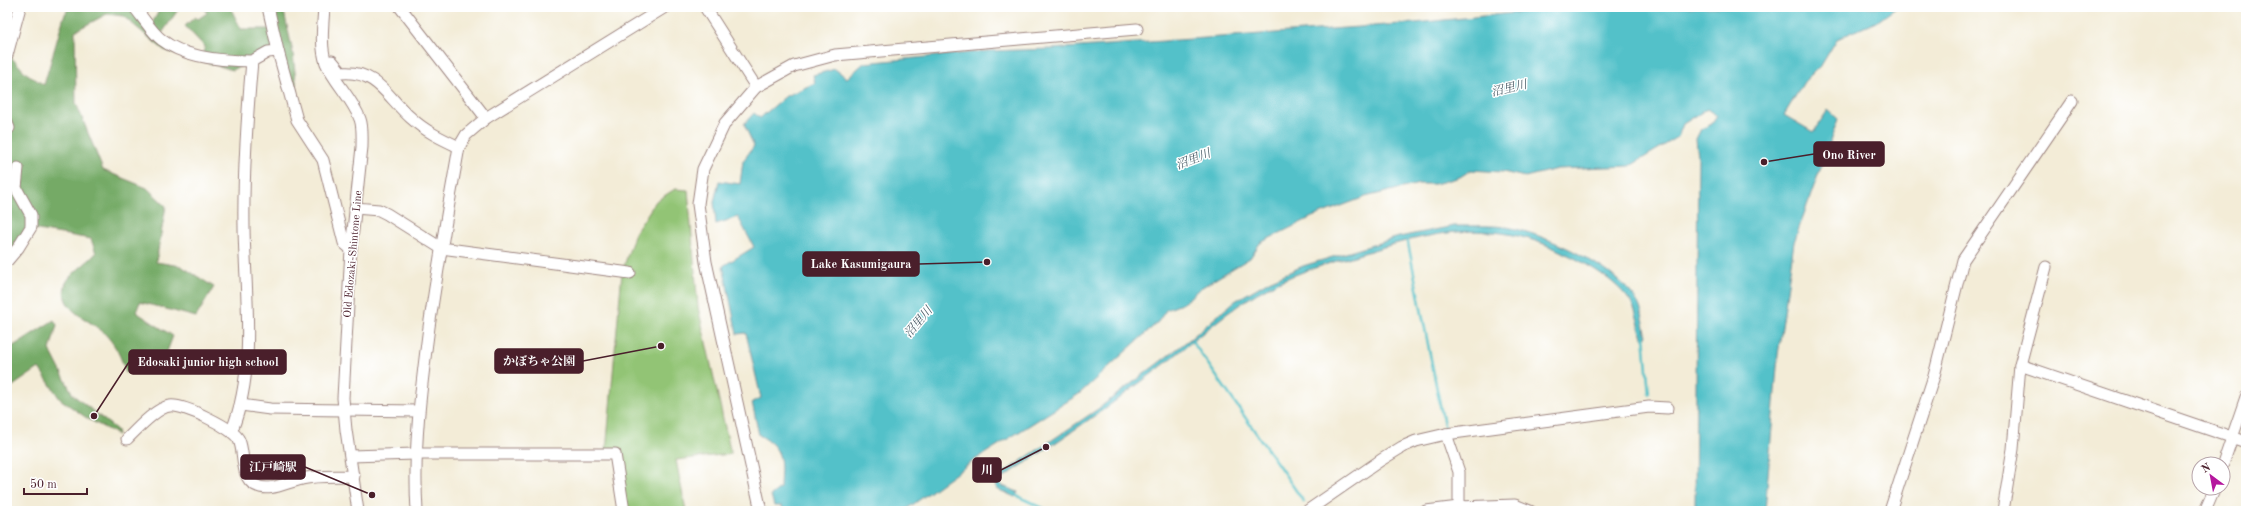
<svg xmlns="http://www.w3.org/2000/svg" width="2253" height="518" font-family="'Old Standard TT','Noto Serif JP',serif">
<rect width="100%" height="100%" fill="#fff"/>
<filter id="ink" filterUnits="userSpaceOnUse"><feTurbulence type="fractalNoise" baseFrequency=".025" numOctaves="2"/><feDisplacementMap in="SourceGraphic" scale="8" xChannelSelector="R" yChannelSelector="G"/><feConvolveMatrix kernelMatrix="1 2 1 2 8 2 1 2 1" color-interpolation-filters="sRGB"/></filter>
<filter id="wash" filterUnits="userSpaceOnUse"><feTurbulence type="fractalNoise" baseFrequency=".012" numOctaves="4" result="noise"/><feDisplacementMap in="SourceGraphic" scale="16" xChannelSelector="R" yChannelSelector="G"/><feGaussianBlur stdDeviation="0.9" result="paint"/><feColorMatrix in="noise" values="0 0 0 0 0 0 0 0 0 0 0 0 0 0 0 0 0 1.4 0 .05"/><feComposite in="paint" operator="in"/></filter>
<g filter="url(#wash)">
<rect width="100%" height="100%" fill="#f3ecd7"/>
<path fill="#92c474" stroke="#6e7250" d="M 675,189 L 688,190 L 698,307 L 731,454 L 676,460 L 686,511 L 625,511 L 619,482 L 623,452 L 606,452 L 622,272 L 635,233 L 656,201 Z"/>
<g fill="#75aa66" stroke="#606448">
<path d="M 69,7 L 131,7 L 149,29 L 161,7 L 180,7 L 158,39 L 202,57 L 205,47 L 185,26 L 195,17 L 198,19 L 207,13 L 204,7 L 230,7 L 241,29 L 270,29 L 266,7 L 283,7 L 293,53 L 297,91 L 285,90 L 278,51 L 268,52 L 233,70 L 164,50 L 123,16 L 107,14 L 75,31 L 76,103 L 103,170 L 147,188 L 166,206 L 156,262 L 181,266 L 214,287 L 196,317 L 140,302 L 136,312 L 173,336 L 162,365 L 126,373 C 121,357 116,345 104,333 C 90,319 59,311 65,286 C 67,275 88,263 96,253 L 91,239 L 26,228 L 7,263 L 7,53 L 26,73 L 44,85 L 64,16 Z"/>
<path d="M 54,320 L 57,325 L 50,350 L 73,395 L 117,430 L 118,435 L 88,419 L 60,399 L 39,368 L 7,390 L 7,350 Z"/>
</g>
<g fill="#53c1c9" stroke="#4e707a">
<path d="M 1572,7 L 1897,7 L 1878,21 L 1837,39 L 1822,64 L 1804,82 L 1784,115 L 1813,132 L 1828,110 L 1838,119 L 1794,242 L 1778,355 L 1765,511 L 1695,511 L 1698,157 L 1696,139 L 1701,129 L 1712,124 L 1717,116 L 1707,109 L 1683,124 L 1678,137 L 1630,166 L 1557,169 L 1525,177 L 1503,172 L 1471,170 L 1460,177 L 1435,184 L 1419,184 L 1365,197 L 1312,217 L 1260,243 L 1250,258 L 1199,289 L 1184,303 L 1166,310 L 1158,322 L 1079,394 L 973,461 L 904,511 L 784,511 L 782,506 L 774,506 L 771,495 L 780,488 C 781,462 785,449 759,435 L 752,402 L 761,398 L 746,333 L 737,334 L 723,266 L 754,247 L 738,217 L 716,224 L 714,202 L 719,181 L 740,184 L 743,161 L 754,146 L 744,124 L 754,113 L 760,118 L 786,96 L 815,83 L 813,75 L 835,69 L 847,78 L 864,63 L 988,51 L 1052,49 L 1415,23 Z"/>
<path d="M 1454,226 C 1471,226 1489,225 1506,227 C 1544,233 1619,268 1638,303 C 1643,312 1644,326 1647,336 L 1642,337 C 1639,327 1637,313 1632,304 C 1617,280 1587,264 1562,252 C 1489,216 1428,233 1354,256 C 1327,264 1298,272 1272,285 C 1230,306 1195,341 1158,369 C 1106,409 1053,445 998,481 L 1002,486 L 1018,492 L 1015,497 L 997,489 L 993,480 L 1098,409 L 1190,339 L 1235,301 L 1269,281 L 1303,266 L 1399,237 Z"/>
</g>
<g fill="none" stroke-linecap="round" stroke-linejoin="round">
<g stroke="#53c1c9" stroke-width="2.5">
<path d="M 1407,238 L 1445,430"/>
<path d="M 1644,335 L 1649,394"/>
<path d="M 1192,341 L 1304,502"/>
<path d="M 1013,494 L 1049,511"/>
</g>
</g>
</g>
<g filter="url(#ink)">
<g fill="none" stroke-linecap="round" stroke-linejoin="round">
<g stroke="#9e8681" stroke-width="13">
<g id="minor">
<path d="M 134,7 C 143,17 151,32 162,40 C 185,58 224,61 252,61"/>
<path d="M 324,7 C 323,24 320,46 326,63 C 335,83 352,98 360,119 C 363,127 362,138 362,147 L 351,249 L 343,398 L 346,430 L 358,511"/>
<path d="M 400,7 L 486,118"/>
<path d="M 705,7 L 756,87"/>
<path d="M 278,51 L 297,120 L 323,160 L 344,243 L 351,249"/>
<path d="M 7,55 L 20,7"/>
<path d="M 326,62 L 332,61 L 342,73 C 377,70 388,98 411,118 C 425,131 442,139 459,147"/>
<path d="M 7,123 L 9,128"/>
<path d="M 355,208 L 379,210 L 387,214 L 441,248 L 630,273"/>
<path d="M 7,261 L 18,248 L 31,227 L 31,215 L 16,188 L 18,168"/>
<path d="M 2020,365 L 2246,442"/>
<path d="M 241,405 L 270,409 L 418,411"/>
<path d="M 232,430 C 257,368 245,293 244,228 C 243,172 247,117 252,61 L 268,52 L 278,51 L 268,7"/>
<path d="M 1446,434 L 1459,472 L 1459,507"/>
<path d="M 127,439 C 136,430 157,407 170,406 C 183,404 234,428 239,440 C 245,453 240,477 255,485 C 270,493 286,482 302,479 C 318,475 337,477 354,476"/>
<path d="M 351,456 L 415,454 L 615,454 L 624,511"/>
<path d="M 2223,464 L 2246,397"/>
<path d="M 417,511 C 413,449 421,388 429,327 C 438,267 448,207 459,147 L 466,135 L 486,118 L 665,7"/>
<path d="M 761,511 L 706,262 L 698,204 L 703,169 L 725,123 L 756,87 L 794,66 L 835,55 L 1137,29"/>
<path d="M 1307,511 L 1381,460 L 1402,447 L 1416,441 L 1446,434 L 1649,407 L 1668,408"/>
<path d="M 1426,511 L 1459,507 L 1515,505 L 1530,511"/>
<path d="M 1890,511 L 1934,376 L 1963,260 L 2072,101"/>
<path d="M 2003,511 L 2013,449 L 2020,365 L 2046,267"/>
<path d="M 2205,511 L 2215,488"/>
</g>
</g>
<use href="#minor" stroke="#fff" stroke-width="11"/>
</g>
</g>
<g text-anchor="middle" stroke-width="3" stroke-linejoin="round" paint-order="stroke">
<g font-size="11" fill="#4a1f2b" stroke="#fff">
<text transform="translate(352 254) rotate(-85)" y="4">Old Edozaki-Shintone Line</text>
</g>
<g font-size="12" font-style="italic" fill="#4e606a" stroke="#fff">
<text transform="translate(1509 88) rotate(-13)" y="4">沼里川</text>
<text transform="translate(1193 159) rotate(-21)" y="4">沼里川</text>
<text transform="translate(918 322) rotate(-50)" y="4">沼里川</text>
</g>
</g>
<path fill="none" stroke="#4a1f2b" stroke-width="1.5" d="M1764 162L1814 154M987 262L919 264M661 346L583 361M94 416L129 362M372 495L305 467M1046 447L1001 470"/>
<g fill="#4a1f2b" stroke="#fff" stroke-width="1.5">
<circle cx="1764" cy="162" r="4"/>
<circle cx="987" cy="262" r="4"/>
<circle cx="661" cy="346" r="4"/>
<circle cx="94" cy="416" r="4"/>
<circle cx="372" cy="495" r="4"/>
<circle cx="1046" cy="447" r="4"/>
</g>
<g fill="#4a1f2b" stroke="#4a1f2b" stroke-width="1.5">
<rect x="1814" y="142" width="70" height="24" rx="4"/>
<rect x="803" y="252" width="116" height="24" rx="4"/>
<rect x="495" y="349" width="88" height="24" rx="4"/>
<rect x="129" y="350" width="157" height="24" rx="4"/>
<rect x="241" y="455" width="64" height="24" rx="4"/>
<rect x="973" y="458" width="28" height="24" rx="4"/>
</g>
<g font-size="12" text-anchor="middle" font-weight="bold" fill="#fff">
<text x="1849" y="159">Ono River</text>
<text x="861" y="268">Lake Kasumigaura</text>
<text x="539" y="365">かぼちゃ公園</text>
<text x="208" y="366">Edosaki junior high school</text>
<text x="273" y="471">江戸崎駅</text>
<text x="987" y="474">川</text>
</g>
<rect width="2253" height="518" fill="none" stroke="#fff" stroke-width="24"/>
<g transform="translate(2211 476) rotate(328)"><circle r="19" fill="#ffffff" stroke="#b7a5aa"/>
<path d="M0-3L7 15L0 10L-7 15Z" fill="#b5179e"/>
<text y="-6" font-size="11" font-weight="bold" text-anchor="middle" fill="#4a1f2b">N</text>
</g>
<path d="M24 488v6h63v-6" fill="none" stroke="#4a1f2b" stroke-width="2"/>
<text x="30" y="488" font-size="12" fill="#4a1f2b" stroke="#ffffff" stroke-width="3" paint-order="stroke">50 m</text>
</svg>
